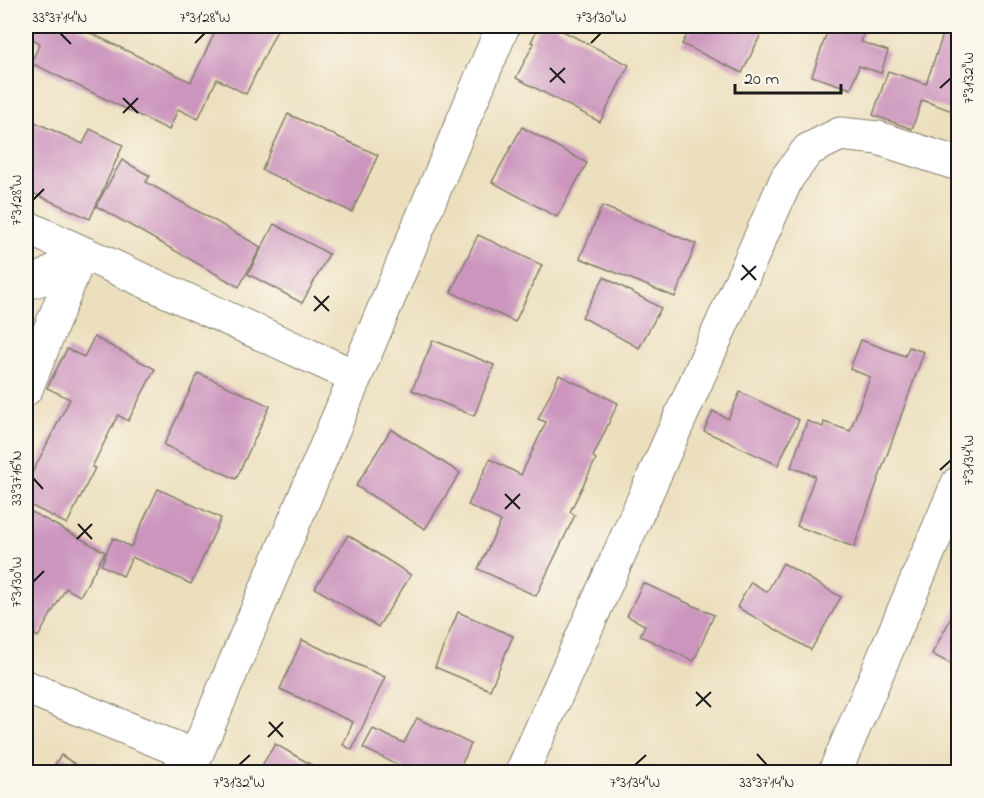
<svg xmlns="http://www.w3.org/2000/svg" width="984" height="798" font-family="'Indie Flower',sans-serif">
<rect width="100%" height="100%" fill="#fbf7ec"/>
<filter id="ink" filterUnits="userSpaceOnUse"><feTurbulence type="fractalNoise" baseFrequency=".0167" numOctaves="2"/><feDisplacementMap in="SourceGraphic" scale="12" xChannelSelector="R" yChannelSelector="G"/><feConvolveMatrix kernelMatrix="1 2 1 2 8 2 1 2 1" color-interpolation-filters="sRGB"/></filter>
<filter id="wash" filterUnits="userSpaceOnUse"><feTurbulence type="fractalNoise" baseFrequency=".008" numOctaves="4" result="noise"/><feDisplacementMap in="SourceGraphic" scale="24" xChannelSelector="R" yChannelSelector="G"/><feGaussianBlur stdDeviation="1.35" result="paint"/><feColorMatrix in="noise" values="0 0 0 0 0 0 0 0 0 0 0 0 0 0 0 0 0 1.4 0 .05"/><feComposite in="paint" operator="in"/></filter>
<g filter="url(#wash)">
<rect width="100%" height="100%" fill="#ecdfbe"/>
<g id="blocks">
<g fill="#cc95be">
<path d="M 26,26 L 76,26 L 191,82 L 218,26 L 279,26 L 246,94 L 217,79 L 198,119 L 178,109 L 169,130 L 31,63 L 40,43 L 26,35 Z"/>
<path d="M 539,26 L 558,26 L 557,28 L 629,65 L 600,122 L 516,78 L 534,43 L 531,42 Z"/>
<path d="M 692,26 L 765,26 L 742,73 L 682,44 Z"/>
<path d="M 829,26 L 866,26 L 861,42 L 888,51 L 881,73 L 859,66 L 851,89 L 812,76 Z"/>
<path d="M 946,26 L 958,27 L 958,113 L 922,100 L 912,129 L 873,115 L 888,71 L 926,84 Z"/>
<path d="M 288,114 L 378,155 L 352,212 L 262,170 Z"/>
<path d="M 26,118 L 83,144 L 90,129 L 123,145 L 90,219 L 26,190 Z"/>
<path d="M 522,127 L 587,163 L 557,217 L 492,182 Z"/>
<path d="M 122,160 L 150,176 L 146,182 L 261,247 L 239,287 L 96,206 Z"/>
<path d="M 602,206 L 696,244 L 675,297 L 580,258 Z"/>
<path d="M 274,224 L 329,254 L 302,303 L 248,274 Z"/>
<path d="M 478,235 L 542,265 L 515,322 L 451,292 Z"/>
<path d="M 604,277 L 661,308 L 639,348 L 582,317 Z"/>
<path d="M 94,337 L 155,369 L 128,421 L 118,415 L 92,467 L 95,468 L 67,524 L 26,503 L 26,470 L 32,473 L 70,399 L 47,388 L 67,349 L 84,357 Z"/>
<path d="M 433,340 L 494,365 L 474,416 L 412,390 Z"/>
<path d="M 861,340 L 905,356 L 909,347 L 924,352 L 854,547 L 797,526 L 815,476 L 791,467 L 807,421 L 823,427 L 824,422 L 850,431 L 870,377 L 850,369 Z"/>
<path d="M 198,373 L 270,406 L 236,479 L 164,445 Z"/>
<path d="M 559,375 L 618,403 L 593,457 L 596,459 L 570,512 L 575,515 L 536,596 L 478,569 L 501,521 L 468,505 L 490,459 L 521,475 L 546,422 L 538,419 Z"/>
<path d="M 740,392 L 799,420 L 778,465 L 704,431 L 713,411 L 728,419 Z"/>
<path d="M 391,429 L 460,473 L 425,529 L 356,486 Z"/>
<path d="M 158,489 L 221,518 L 191,584 L 132,557 L 123,576 L 101,565 L 113,538 L 131,547 Z"/>
<path d="M 30,511 L 105,552 L 80,596 L 66,588 L 38,637 L 26,630 L 26,518 Z"/>
<path d="M 348,535 L 411,575 L 378,627 L 315,588 Z"/>
<path d="M 783,563 L 841,597 L 811,650 L 737,607 L 751,582 L 767,592 Z"/>
<path d="M 643,583 L 714,615 L 694,661 L 640,636 L 645,625 L 627,616 Z"/>
<path d="M 958,605 L 958,668 L 932,654 Z"/>
<path d="M 458,612 L 513,636 L 490,690 L 435,667 Z"/>
<path d="M 302,640 L 385,677 L 352,750 L 343,745 L 353,722 L 280,689 Z"/>
<path d="M 417,718 L 471,744 L 458,772 L 402,772 L 404,768 L 363,748 L 373,729 L 404,743 Z"/>
<path d="M 275,744 L 324,772 L 258,772 Z"/>
<path d="M 61,755 L 87,772 L 50,772 Z"/>
</g>
</g>
</g>
<g filter="url(#ink)">
<use href="#blocks" fill-opacity="0" stroke="#847e6d" stroke-width="1.5"/>
<g fill="none" stroke-linecap="round" stroke-linejoin="round">
<g stroke="#847e6d" stroke-width="35">
<g id="minor">
<path d="M 26,227 L 354,376"/>
<path d="M 26,283 L 44,278 L 81,253"/>
<path d="M 26,389 L 81,253"/>
<path d="M 26,687 L 195,756"/>
<path d="M 189,772 L 503,26"/>
<path d="M 522,772 L 787,178 L 808,150 L 840,134 L 878,138 L 958,164"/>
<path d="M 835,772 L 958,483"/>
</g>
</g>
<use href="#minor" stroke="#fff" stroke-width="33"/>
</g>
</g>
<path fill="none" stroke="#1c1c1c" stroke-width="2" d="M 60,33 L 71,44M 195,43 L 205,33M 591,43 L 601,33M 550,68 L 565,83M 550,82 L 565,68M 940,88 L 951,78M 123,98 L 138,113M 123,113 L 138,98M 33,200 L 44,189M 742,265 L 756,280M 741,280 L 756,266M 314,296 L 329,311M 314,311 L 329,296M 940,470 L 951,460M 33,478 L 43,489M 505,494 L 520,509M 505,509 L 520,494M 78,524 L 92,539M 77,539 L 92,524M 33,582 L 44,571M 696,692 L 711,707M 696,706 L 711,692M 269,722 L 283,737M 268,737 L 283,722M 757,754 L 767,765M 239,765 L 250,755M 635,765 L 646,755"/>
<rect width="984" height="798" fill="none" stroke="#fbf7ec" stroke-width="66"/>
<path d="M735 84v9h106v-9" fill="none" stroke="#1c1c1c" stroke-width="3"/>
<text x="744" y="84" font-size="18" fill="#1c1c1c" stroke="#fbf7ec" stroke-width="4.5" paint-order="stroke">20 m</text>
<rect x="33" y="33" width="918" height="732" fill="none" stroke="#1c1c1c" stroke-width="2"/>
<g font-size="15" text-anchor="middle" fill="#1c1c1c">
<text x="60" y="22">33°37'14"N</text>
<text x="205" y="22">7°31'28"W</text>
<text x="601" y="22">7°31'30"W</text>
<text transform="translate(968 78) rotate(-90)" y="5">7°31'32"W</text>
<text transform="translate(16 200) rotate(-90)" y="5">7°31'28"W</text>
<text transform="translate(968 460) rotate(-90)" y="5">7°31'34"W</text>
<text transform="translate(16 478) rotate(-90)" y="5">33°37'16"N</text>
<text transform="translate(16 582) rotate(-90)" y="5">7°31'30"W</text>
<text x="239" y="787">7°31'32"W</text>
<text x="635" y="787">7°31'34"W</text>
<text x="767" y="787">33°37'14"N</text>
</g>
</svg>
